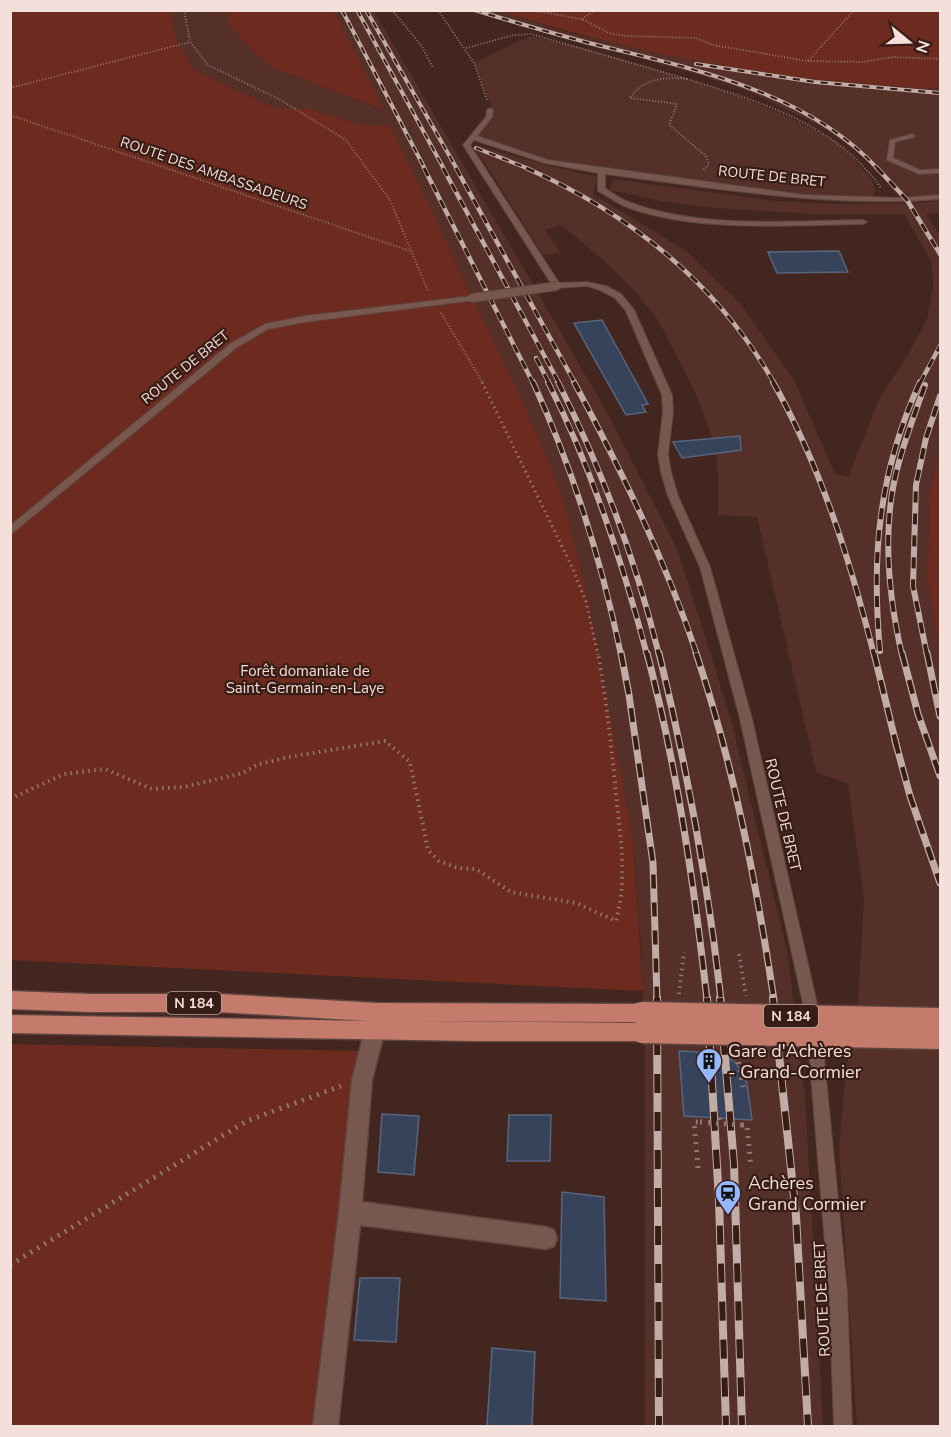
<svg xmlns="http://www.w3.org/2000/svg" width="951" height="1437" font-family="'Nunito Sans',sans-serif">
<rect width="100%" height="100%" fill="#43261f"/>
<g fill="#543029">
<path d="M 172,11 L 225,11 L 229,23 L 271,67 L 383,110 L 334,11 L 374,11 L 608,414 L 678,551 L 730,716 L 787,950 L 805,1095 L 823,1426 L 645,1426 L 645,1053 L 641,946 L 633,838 L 588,597 L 525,407 L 391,126 L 358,124 L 310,109 L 277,109 L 194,69 L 175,37 Z"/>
<path d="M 469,11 L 500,11 L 562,31 L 599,40 L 723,65 L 880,85 L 940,89 L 940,197 L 915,199 L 918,203 L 940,201 L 940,213 L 926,214 L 940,236 L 940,448 L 929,495 L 928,582 L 940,653 L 940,1426 L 857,1426 L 839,1150 L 846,1071 L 858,999 L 864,899 L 848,784 L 816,772 L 757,517 L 718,515 L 718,472 L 714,442 L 694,390 L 658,320 L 634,290 L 602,259 L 561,225 L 545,230 L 561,253 L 543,255 L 473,144 L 549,166 L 598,177 L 593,194 L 686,251 L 740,303 L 795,382 L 835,474 L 848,477 L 880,397 L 909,353 L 927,319 L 933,289 L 932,263 L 904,214 L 813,214 L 717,208 L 661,201 L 610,190 L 613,179 L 775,201 L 838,204 L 902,203 L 877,169 L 854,148 L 816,124 L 751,92 L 693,73 Z"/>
<path d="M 530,36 L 572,45 L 648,67 L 723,90 L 782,114 L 836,141 L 872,179 L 875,190 L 873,196 L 805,196 L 549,162 L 475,136 L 494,114 L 474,63 Z"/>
</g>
<g fill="#6c2b1e">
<path d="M 11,11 L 172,11 L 175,37 L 194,69 L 277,109 L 310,109 L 358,124 L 391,126 L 525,407 L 561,492 L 588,597 L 633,838 L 643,991 L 11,960 Z"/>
<path d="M 225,11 L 334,11 L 384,110 L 271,67 L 247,45 L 229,23 Z"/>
<path d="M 500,11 L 940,11 L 940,89 C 792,82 641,57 500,11 Z"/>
<path d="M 940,448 L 940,653 L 928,582 L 929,495 Z"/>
<path d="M 11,1044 L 362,1051 L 335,1426 L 11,1426 Z"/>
</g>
<g fill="#36435b" stroke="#57657f" stroke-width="1.5">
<path d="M 839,251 L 848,272 L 777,273 L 768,252 Z"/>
<path d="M 602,320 L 648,404 L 642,405 L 646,412 L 626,415 L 574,323 Z"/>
<path d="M 740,436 L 741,450 L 682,458 L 673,442 Z"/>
<path d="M 679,1051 L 717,1053 L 734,1061 L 744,1074 L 747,1084 L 752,1120 L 684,1116 Z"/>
<path d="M 382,1114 L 419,1116 L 414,1175 L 378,1172 Z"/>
<path d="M 509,1115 L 551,1115 L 550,1161 L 507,1161 Z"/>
<path d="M 562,1192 L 604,1197 L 606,1301 L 560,1298 Z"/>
<path d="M 360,1278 L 400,1278 L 396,1342 L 354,1340 Z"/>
<path d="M 492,1348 L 535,1352 L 532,1426 L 487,1426 Z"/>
</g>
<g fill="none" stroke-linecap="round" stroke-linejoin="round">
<g stroke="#5d453f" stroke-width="2">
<g id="service">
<path d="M 490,108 L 493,110 L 492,117 L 477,136 L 548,160 L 805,195 L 901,198 L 940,195 L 940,199 C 828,208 716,188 605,174 L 605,188 C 612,193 620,199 629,202 C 699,229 789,221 863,220 L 867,222 L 863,224 C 792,225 688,233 622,205 C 614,201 606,195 598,191 L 598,173 L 545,163 L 474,140 L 470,145 L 559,283 L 587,282 L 606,286 L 621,294 L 634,310 L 672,395 L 673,412 L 668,454 L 671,472 L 678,496 L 710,567 L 752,719 L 820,1017 L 847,1291 L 852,1426 L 834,1426 L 829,1291 L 806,1017 L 740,719 L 700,567 L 668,496 L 661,472 L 658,454 L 663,412 L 662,395 L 626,311 L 615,298 L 600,290 L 587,286 L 554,288 L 463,145 L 486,117 L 487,110 Z"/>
<path d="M 912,134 L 914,135 L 914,137 L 895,142 L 893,158 L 920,170 L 940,169 L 940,173 L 919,174 L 887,160 L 890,140 Z"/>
<path d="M 472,296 L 475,296 L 475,300 L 305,322 L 268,329 L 236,348 L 10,535 L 10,526 L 230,344 L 265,324 L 305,316 Z"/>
</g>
</g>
<g stroke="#5d453f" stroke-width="3">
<path id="minor" d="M 375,1021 L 382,1023 L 385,1030 L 372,1079 L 362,1202 L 546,1227 L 554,1230 L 557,1238 L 554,1246 L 546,1249 L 360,1225 L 338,1426 L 313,1426 L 339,1212 L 352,1079 L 365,1030 L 368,1023 Z"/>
</g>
<g stroke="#5d453f" stroke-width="3">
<path id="primary" d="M 10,991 L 89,994 L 219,994 L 377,1003 L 641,1004 L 648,1006 L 651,1013 L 648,1020 L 641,1022 L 404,1021 L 642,1023 L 649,1025 L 652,1032 L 649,1039 L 642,1041 L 473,1041 L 10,1033 L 10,1015 L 368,1021 L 219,1012 L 89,1012 L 10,1009 Z"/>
</g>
<g stroke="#907771" stroke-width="2" stroke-dasharray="1 2" stroke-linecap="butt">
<path d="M 184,10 L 190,42 L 208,65 L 279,99 L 346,140 L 390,200 L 428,291"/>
<path d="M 392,10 L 421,45 L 433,68"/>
<path d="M 438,10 L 474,63 L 487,100"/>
<path d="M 530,10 L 582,19 L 609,33 L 627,36 L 696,38 L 713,45 L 807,61 L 861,62 L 894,57 L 940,59"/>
<path d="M 582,19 L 595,10"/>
<path d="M 466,48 L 514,35 L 531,34 L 687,79 C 665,77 643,78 630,98 L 677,104 L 669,125 L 706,156 L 709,164 L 703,170"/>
<path d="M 808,61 L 854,10"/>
<path d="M 687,79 C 760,102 835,123 881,188"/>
<path d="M 10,88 L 190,42"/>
<path d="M 10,115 L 410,251"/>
<path d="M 441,313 L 483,383"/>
</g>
<path stroke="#907771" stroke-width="3" stroke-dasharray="1.5 4" stroke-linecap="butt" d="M 482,382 L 573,569 L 586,602 L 598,655"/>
<g stroke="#907771" stroke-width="4" stroke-dasharray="1.5 4.5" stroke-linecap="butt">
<path d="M 10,799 L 64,774 L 105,769 L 152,789 L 184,787 L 243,773 L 256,765 L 289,757 L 385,741 L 410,762 L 428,850 L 439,861 L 458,868 L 476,869 L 511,892 L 576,903 L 616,921 C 627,881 621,843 617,803 C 612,753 607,703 598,653"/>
<path d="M 739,954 L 746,996"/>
<path d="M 679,994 L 684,952"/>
</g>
<g stroke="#907771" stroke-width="5" stroke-dasharray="2 6" stroke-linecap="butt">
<path d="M 737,1054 L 743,1087"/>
<path d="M 719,1118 L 720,1123"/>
<path d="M 742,1125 L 747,1125 L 751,1168"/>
<path d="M 698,1168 L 694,1122 L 700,1122"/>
<path d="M 10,1265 L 247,1121 L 341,1086"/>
</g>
<use href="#service" fill="#78574f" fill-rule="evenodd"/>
<use href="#minor" fill="#78574f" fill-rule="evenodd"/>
<use href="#primary" fill="#c57b6b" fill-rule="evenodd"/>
<g stroke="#c2aca6" stroke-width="4">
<g id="rail-far4">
<path d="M 342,10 L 425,169"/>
<path d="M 357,10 L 444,169"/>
<path d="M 366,10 L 457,169"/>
<path d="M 475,10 C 513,22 551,33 589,43 C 689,68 805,90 878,169"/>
<path d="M 696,64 L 815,82 L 940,93"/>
<path d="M 476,148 L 529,169"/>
</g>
</g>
<g stroke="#c2aca6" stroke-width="4.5">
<g id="rail-far3">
<path d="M 424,168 L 533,383"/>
<path d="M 443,168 L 559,383"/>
<path d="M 456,168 L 575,383"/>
<path d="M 526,168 C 629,213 718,284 774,383"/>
<path d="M 877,168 L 907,200 L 940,254"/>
<path d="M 536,358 L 549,383"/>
<path d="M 920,383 L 940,346"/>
</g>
</g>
<g stroke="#c2aca6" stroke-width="6">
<g id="rail-far2">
<path d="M 533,382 C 572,467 602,563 621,655"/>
<path d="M 548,382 C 592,469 622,560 647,655"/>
<path d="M 558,382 C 601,468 636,560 659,655"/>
<path d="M 574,382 C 621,470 665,559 697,655"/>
<path d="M 773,382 C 821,467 850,560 874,655"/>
<path d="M 880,651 C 871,553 879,472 920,382"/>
<path d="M 902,655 C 891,607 885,557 890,509 C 894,466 911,425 925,385"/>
<path d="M 927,655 L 913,586 L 916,485 L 926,438 L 940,396"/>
</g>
</g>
<g stroke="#c2aca6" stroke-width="7">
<g id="rail-far1">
<path d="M 621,653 L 629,695 L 653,863 L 657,1000"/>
<path d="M 647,653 C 677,767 694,883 707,1000"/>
<path d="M 659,653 C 687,768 708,882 721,1000"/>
<path d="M 696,653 C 734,766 756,882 774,1000"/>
<path d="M 874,653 L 897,748"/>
<path d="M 902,653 L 918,714 L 940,776"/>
<path d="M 927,653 L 940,716"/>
<path d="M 895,740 L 910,796 L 940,883"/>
</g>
</g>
<g stroke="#c2aca6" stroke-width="8">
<g id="rail">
<path d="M 657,998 L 659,1426"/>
<path d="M 707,998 L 719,1200 L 726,1426"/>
<path d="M 720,998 L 734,1164 L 742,1426"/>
<path d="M 773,998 L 796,1216 L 808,1426"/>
</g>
</g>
<use href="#rail-far4" stroke="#381c16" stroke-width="2" stroke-dasharray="7" stroke-linecap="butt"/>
<use href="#rail-far3" stroke="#381c16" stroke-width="3" stroke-dasharray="9" stroke-linecap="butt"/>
<use href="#rail-far2" stroke="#381c16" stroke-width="4" stroke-dasharray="11" stroke-linecap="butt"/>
<use href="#rail-far1" stroke="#381c16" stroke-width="4.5" stroke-dasharray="14" stroke-linecap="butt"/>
<use href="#rail" stroke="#381c16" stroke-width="6" stroke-dasharray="19" stroke-linecap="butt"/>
<g stroke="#5d453f" stroke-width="10" stroke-linecap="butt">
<path id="service-bridge" d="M 472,298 L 557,286"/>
</g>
<g stroke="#5d453f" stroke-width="25" stroke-linecap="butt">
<g id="primary-bridge">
<path d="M 641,1013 L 940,1019"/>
<path d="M 642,1032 L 940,1038"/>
</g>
</g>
<path stroke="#907771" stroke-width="5" stroke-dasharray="2 6" stroke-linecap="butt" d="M 700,1122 L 742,1125"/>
<use href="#service-bridge" stroke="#78574f" stroke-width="8"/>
<use href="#primary-bridge" stroke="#c57b6b" stroke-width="22"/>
</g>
<defs>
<g id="building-pin" transform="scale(1.35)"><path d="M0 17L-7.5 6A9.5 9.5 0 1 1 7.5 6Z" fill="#94b7fd" stroke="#381c16"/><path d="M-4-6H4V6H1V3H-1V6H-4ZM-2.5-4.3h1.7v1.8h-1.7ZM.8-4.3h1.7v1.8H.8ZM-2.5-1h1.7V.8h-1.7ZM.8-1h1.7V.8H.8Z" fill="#111"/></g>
<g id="station-pin" transform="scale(1.35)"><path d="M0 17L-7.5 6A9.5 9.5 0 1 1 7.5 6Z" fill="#94b7fd" stroke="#381c16"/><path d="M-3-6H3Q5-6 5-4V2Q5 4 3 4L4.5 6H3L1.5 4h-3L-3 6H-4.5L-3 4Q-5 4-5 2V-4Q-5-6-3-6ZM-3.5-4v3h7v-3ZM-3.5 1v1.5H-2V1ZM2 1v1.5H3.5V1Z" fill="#111"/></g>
</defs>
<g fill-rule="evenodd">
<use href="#building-pin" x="709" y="1061"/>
<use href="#station-pin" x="728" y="1193"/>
</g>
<g text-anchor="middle" stroke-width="4.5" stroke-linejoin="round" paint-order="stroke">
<g font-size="14" fill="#f4e0db" stroke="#381c16">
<text transform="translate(214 173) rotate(19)" y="5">ROUTE DES AMBASSADEURS</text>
<text transform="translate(772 176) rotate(6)" y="5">ROUTE DE BRET</text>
<text transform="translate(185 367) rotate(-39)" y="5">ROUTE DE BRET</text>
</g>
<g fill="#381c16" stroke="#bca5a0" stroke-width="1.5">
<rect x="167" y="992" width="54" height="22" rx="4.5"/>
<rect x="764" y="1005" width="54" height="22" rx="4.5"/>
</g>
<g font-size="14" font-weight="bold" fill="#f4e0db">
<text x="194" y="1008">N 184</text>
<text x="791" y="1021">N 184</text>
</g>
<g font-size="15" fill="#f4dbd5" stroke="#381c16">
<text x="305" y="676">Forêt domaniale de<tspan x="305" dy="17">Saint-Germain-en-Laye</tspan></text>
</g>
<g font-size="15" fill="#f4e0db" stroke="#381c16">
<text transform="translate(783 815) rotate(77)" y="5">ROUTE DE BRET</text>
<text transform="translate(822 1299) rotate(-93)" y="5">ROUTE DE BRET</text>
</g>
<g font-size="18" fill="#f4e0db" stroke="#381c16" text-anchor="start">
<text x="728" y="1057">Gare d'Achères<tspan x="728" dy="21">- Grand-Cormier</tspan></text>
<text x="748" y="1189">Achères<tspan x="748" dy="21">Grand Cormier</tspan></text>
</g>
</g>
<rect width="951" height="1437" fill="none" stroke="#f4e0db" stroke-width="24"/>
<g transform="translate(909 42) rotate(109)" stroke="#381c16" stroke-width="4.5" paint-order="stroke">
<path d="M0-4.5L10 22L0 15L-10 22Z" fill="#f4e0db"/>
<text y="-9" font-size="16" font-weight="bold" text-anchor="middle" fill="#f4e0db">N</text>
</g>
</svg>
